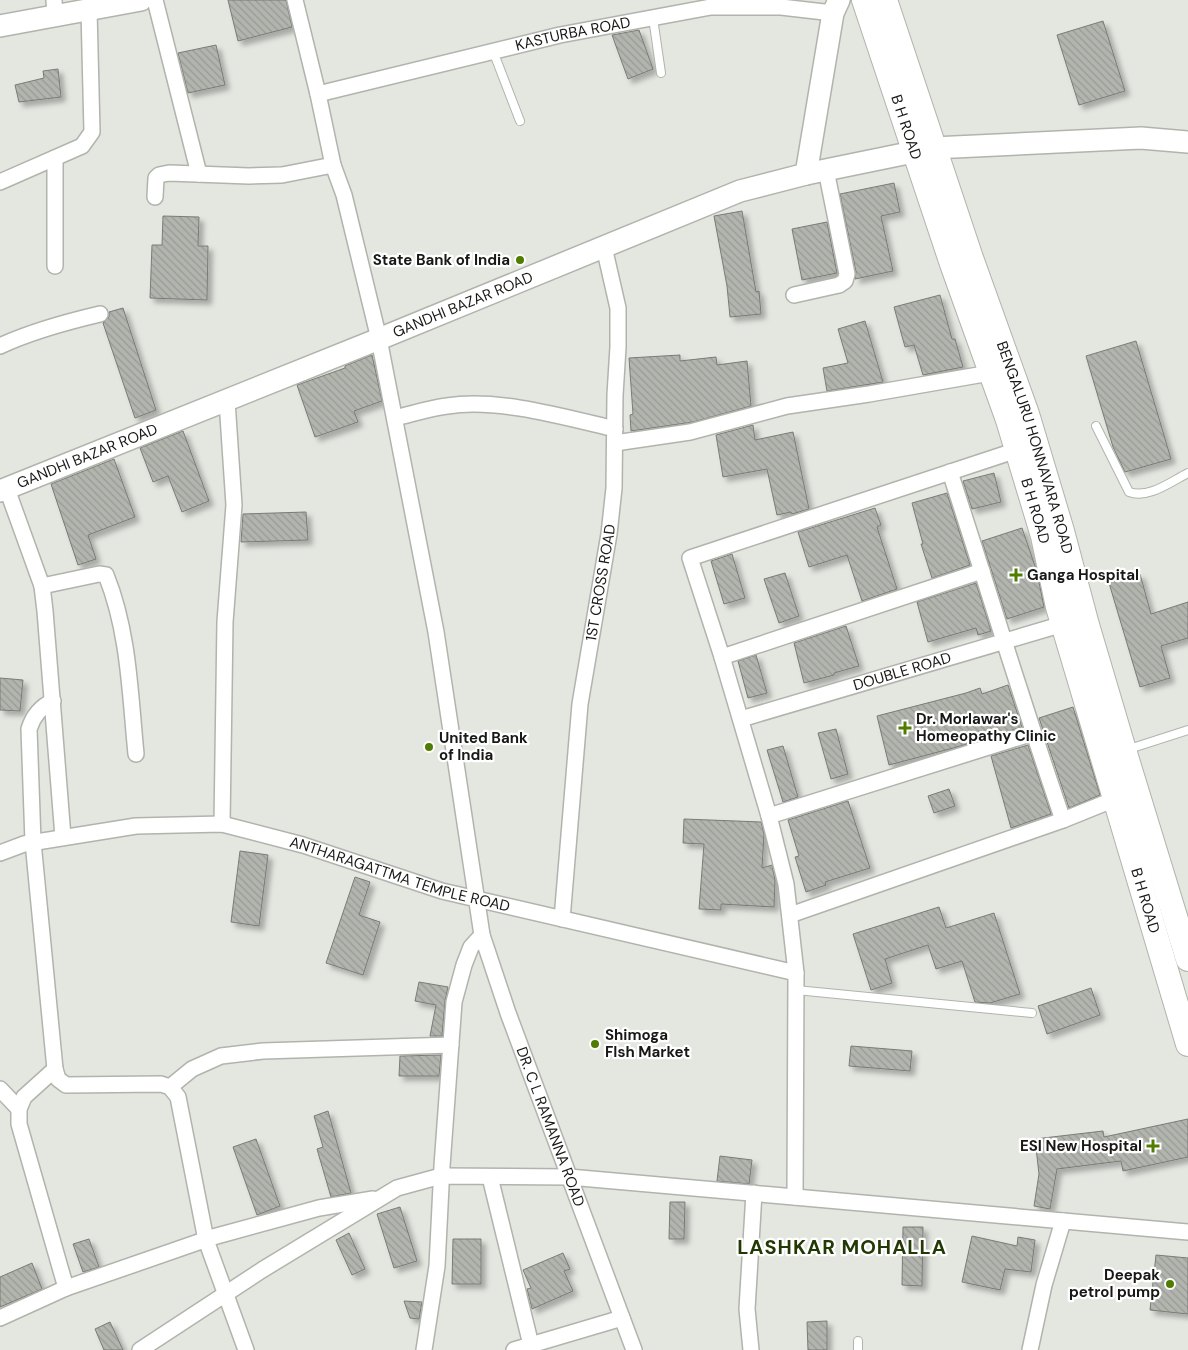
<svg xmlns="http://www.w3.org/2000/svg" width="1188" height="1350" font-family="'DM Sans',sans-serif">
<defs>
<pattern id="building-back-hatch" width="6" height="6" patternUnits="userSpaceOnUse" patternTransform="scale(1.25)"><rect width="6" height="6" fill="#b1b5ae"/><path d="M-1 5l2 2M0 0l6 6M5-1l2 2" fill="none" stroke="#989b95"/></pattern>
<filter id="shadow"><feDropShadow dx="4.5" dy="4.5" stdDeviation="2.5" flood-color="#0004"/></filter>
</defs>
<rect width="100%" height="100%" fill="#e3e7e0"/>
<g fill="url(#building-back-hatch)" stroke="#797c76" filter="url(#shadow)">
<path d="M 228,0 L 286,0 L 292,27 L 238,41 Z"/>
<path d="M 1103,21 L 1125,91 L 1079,105 L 1057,35 Z"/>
<path d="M 639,30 L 653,69 L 628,79 L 612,35 Z"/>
<path d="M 216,45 L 225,85 L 188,93 L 178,53 Z"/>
<path d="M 58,69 L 61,97 L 19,102 L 15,85 L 44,78 L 43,71 Z"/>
<path d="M 894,183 L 900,212 L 881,216 L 893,271 L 855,279 L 856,272 L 840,194 Z"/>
<path d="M 742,211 L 756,292 L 759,291 L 761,314 L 730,317 L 727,286 L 714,216 Z"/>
<path d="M 163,216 L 199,217 L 198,246 L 208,246 L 207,300 L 150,298 L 152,245 L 162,245 Z"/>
<path d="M 827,222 L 837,273 L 802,280 L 792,229 Z"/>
<path d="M 940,295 L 952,339 L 955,339 L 963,367 L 923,375 L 914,345 L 905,347 L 894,307 Z"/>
<path d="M 123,308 L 156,410 L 135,418 L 103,323 L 109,317 L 109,312 Z"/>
<path d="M 865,321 L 883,382 L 827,391 L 823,368 L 848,363 L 838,329 Z"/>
<path d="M 1136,341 L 1171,459 L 1125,472 L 1113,447 L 1086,356 Z"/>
<path d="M 372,355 L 382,401 L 354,411 L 358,422 L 315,437 L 297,385 L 345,368 L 345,366 Z"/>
<path d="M 680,355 L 680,361 L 716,357 L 717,365 L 747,361 L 751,406 L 693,422 L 631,431 L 630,415 L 633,414 L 629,358 Z"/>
<path d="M 753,425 L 755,440 L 793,432 L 809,509 L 792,514 L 791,512 L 777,515 L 767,469 L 723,477 L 716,435 Z"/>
<path d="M 183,431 L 209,501 L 182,512 L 168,476 L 153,482 L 140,448 Z"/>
<path d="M 114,459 L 135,517 L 88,535 L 96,559 L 78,565 L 51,484 Z"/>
<path d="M 994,473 L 1001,502 L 972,509 L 963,481 Z"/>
<path d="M 947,493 L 970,565 L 932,578 L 921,544 L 923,544 L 912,503 Z"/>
<path d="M 875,508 L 881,525 L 877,527 L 897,589 L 862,601 L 847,555 L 809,567 L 798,532 Z"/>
<path d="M 306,512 L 308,540 L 241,542 L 243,514 Z"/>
<path d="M 1022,528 L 1037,572 L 1044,607 L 1007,619 L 982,541 Z"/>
<path d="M 732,554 L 745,598 L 724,604 L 711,561 Z"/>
<path d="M 785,573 L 799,616 L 779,623 L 764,579 Z"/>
<path d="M 1140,574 L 1151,614 L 1188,602 L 1188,638 L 1161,646 L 1170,678 L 1140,687 L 1109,583 Z"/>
<path d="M 976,583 L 991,631 L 978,635 L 976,628 L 928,642 L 917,602 Z"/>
<path d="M 846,626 L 859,666 L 834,673 L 834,675 L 804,683 L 794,643 Z"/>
<path d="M 756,655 L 767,693 L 748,698 L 738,661 Z"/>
<path d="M 0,678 L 23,680 L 20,711 L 0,710 Z"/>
<path d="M 1008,685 L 1022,727 L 957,747 L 889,765 L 877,716 L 966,693 L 980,688 L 982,694 Z"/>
<path d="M 1073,707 L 1100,795 L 1069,808 L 1039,718 Z"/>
<path d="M 836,729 L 848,774 L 831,779 L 818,733 Z"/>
<path d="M 1028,745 L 1051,814 L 1011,828 L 991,756 Z"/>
<path d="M 783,746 L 798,797 L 783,802 L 767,750 Z"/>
<path d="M 949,789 L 955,806 L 934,813 L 928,796 Z"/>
<path d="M 848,801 L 870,868 L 825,882 L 826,885 L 806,892 L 795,857 L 799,856 L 788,820 Z"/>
<path d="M 684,819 L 761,822 L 764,834 L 762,868 L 772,865 L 775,880 L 774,907 L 721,904 L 721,910 L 699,909 L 704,844 L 683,843 Z"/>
<path d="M 240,851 L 268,855 L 259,926 L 231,922 Z"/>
<path d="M 355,877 L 370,882 L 359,915 L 380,922 L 363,975 L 326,963 Z"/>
<path d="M 939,907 L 946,928 L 994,913 L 1020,994 L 990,1003 L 975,1002 L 962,961 L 936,969 L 928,945 L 885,959 L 892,983 L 871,990 L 853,934 Z"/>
<path d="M 419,982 L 448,987 L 445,1001 L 442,1036 L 430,1036 L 436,1005 L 415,1001 Z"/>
<path d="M 1091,988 L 1100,1015 L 1047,1034 L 1038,1006 Z"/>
<path d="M 851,1046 L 912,1051 L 910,1071 L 849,1066 Z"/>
<path d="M 441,1055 L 439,1076 L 399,1076 L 400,1056 Z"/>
<path d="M 328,1111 L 351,1193 L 331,1197 L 317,1149 L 323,1147 L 314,1116 Z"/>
<path d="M 1188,1119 L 1188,1157 L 1123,1171 L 1121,1161 L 1057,1169 L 1050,1209 L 1034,1206 L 1039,1174 L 1035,1139 L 1103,1131 L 1104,1137 Z"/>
<path d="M 256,1139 L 280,1206 L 257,1215 L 233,1147 Z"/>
<path d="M 720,1156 L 752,1160 L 749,1184 L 717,1181 Z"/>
<path d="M 670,1202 L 685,1202 L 684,1239 L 669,1239 Z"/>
<path d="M 400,1207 L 417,1261 L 394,1268 L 377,1214 Z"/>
<path d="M 903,1227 L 923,1227 L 922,1286 L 902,1285 Z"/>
<path d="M 349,1233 L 365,1269 L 352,1275 L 336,1240 Z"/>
<path d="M 972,1236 L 1017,1246 L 1018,1237 L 1035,1240 L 1031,1272 L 1005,1269 L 1000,1290 L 962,1282 Z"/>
<path d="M 89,1239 L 99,1267 L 83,1272 L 73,1244 Z"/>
<path d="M 453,1239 L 481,1239 L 481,1284 L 452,1284 Z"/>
<path d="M 563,1253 L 570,1269 L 564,1271 L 573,1291 L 532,1309 L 527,1289 L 531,1288 L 523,1270 Z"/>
<path d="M 1156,1255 L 1188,1258 L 1188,1314 L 1150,1310 Z"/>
<path d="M 32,1263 L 42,1289 L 0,1307 L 0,1277 Z"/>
<path d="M 404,1301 L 422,1302 L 419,1319 L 410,1318 Z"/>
<path d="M 827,1321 L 827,1350 L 808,1350 L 807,1322 Z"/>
<path d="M 110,1322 L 123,1350 L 104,1350 L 95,1329 Z"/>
</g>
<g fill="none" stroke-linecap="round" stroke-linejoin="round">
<g stroke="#b1b4ad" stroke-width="10">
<g id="lane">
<path d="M 653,18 L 661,73"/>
<path d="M 493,51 L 520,121"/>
<path d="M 1096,426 L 1129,492 C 1149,499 1170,482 1188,473"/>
<path d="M 1126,750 L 1188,730"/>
<path d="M 796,990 L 1032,1013"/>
<path d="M 858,1341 L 858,1350"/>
</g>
</g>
<g stroke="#b1b4ad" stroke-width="18">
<g id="street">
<path d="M 54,0 L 55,16"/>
<path d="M 155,0 L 199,174"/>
<path id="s1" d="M 295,0 L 318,94 L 333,165 L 344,195 L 379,339 L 436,632 L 482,935 L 508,1013 L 634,1350"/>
<path id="s2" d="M 318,94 L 560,35 L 711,7 L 781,7 L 833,13"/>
<path d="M 0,182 L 82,146 L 92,132 L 89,10"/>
<path d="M 155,197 L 156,178 L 159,175 L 169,173 L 249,176 L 282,175 L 333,165"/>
<path d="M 55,266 L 55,158"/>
<path d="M 794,295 L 839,285 L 845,281 L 847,274 L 826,170"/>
<path d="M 0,346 C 32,331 66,322 100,314"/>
<path d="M 395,418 C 412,414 430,408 447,406 C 499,398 564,417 615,429"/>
<path d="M 615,443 L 690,432 L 787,406 L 869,394 L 990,373"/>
<path d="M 950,472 C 988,588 1023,705 1063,820"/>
<path d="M 7,489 L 42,586 L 45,611 L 63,837"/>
<path d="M 42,586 L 99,574 L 106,575 C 129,632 130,694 136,754"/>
<path d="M 722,657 L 982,571"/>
<path d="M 53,701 C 40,707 33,716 29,729 L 33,842 L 55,1069 L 58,1079 L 66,1085 L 161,1084 L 170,1087 L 178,1097 L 206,1240 L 246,1350"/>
<path id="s3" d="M 741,719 L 1063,624"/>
<path d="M 769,816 L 1033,733"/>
<path d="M 222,824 L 225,622 L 234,505 L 227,401"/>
<path id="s4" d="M 0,853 L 24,844 L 136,826 L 222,824 L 303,845 L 442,891 L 796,973"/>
<path d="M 790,915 L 1063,820 L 1115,799"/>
<path id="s5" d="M 562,919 L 580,704 L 609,534 L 614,488 L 615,395 L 618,347 L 618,308 L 604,247"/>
<path d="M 55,1069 L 24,1097 L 19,1109 L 19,1124 L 66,1288"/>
<path d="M 170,1087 L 192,1069 L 221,1056 L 263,1051 L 451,1045"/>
<path d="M 0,1089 L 19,1109"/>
<path d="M 490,1177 L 531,1345"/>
<path d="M 795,1197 L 796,973 L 786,884 L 769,816 L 722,657 L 690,558 L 1017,450"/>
<path d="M 0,1318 L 66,1288 L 213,1237 L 319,1208 L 373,1199"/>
<path d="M 140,1350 L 262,1270 L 397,1188 L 441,1176 L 569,1177 L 1188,1232"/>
<path d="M 424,1350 L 437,1266 L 442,1166 L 454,1002 L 464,965 L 471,947 L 482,935"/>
<path d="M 514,1350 L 622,1318"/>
<path d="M 751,1350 L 747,1309 L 754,1193"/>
<path d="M 1030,1350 L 1044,1285 L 1063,1221"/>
</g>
</g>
<g stroke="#b1b4ad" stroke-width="24">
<g id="secondary">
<path d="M 0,26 L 141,0"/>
<path d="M 806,174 L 833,13 L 839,0"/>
<path id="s6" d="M 0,491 L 379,339 L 740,191 L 806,174 L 933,148 L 1141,138 L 1188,142"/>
</g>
</g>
<g stroke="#b1b4ad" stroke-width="26">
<g id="primary">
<path id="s7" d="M 864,0 L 952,264 L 1008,420 L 1043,536 L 1058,607 L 1188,1044"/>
<path id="s8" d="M 885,0 L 971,258 L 1027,414 L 1062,531 L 1087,625 L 1124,750 L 1188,959"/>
</g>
</g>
<use href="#lane" stroke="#fff" stroke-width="8"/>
<use href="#street" stroke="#fff" stroke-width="15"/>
<use href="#secondary" stroke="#fff" stroke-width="21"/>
<use href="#primary" stroke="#fff" stroke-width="24"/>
</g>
<g fill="#4f7c01" stroke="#fff" stroke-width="2">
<circle cx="520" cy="260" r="5"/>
<path d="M1013.5 567.5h5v5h5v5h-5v5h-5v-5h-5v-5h5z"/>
<path d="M902.5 720.5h5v5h5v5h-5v5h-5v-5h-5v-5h5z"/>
<circle cx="429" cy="747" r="5"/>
<circle cx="595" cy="1044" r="5"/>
<path d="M1150.5 1138.5h5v5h5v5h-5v5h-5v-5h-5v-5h5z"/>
<circle cx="1170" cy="1284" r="5"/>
</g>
<g text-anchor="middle" stroke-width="4.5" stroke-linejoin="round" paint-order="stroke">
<g font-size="15" fill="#181917" stroke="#fff">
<text dy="5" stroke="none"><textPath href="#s2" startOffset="262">KASTURBA ROAD</textPath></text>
<text dy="5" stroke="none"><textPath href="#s7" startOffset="134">B H ROAD</textPath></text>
<text dy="5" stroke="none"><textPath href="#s6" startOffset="499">GANDHI BAZAR ROAD</textPath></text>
<text dy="5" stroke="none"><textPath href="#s8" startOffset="472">BENGALURU HONNAVARA ROAD</textPath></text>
<text dy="5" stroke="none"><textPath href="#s6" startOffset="94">GANDHI BAZAR ROAD</textPath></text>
<text dy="5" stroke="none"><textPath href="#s7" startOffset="539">B H ROAD</textPath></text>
<text dy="5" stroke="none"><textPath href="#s5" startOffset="339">1ST CROSS ROAD</textPath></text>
<text dy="5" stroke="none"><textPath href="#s3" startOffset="168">DOUBLE ROAD</textPath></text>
<text dy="5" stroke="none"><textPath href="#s4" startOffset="410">ANTHARAGATTMA TEMPLE ROAD</textPath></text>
<text dy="5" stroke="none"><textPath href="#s7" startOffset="944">B H ROAD</textPath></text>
<text dy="5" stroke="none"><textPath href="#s1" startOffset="1158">DR. C L RAMANNA ROAD</textPath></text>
</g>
<g font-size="15" font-weight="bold" fill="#181917" stroke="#fff" text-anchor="start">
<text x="510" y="265" text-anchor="end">State Bank of India</text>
<text x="1027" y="580">Ganga Hospital</text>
<text x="916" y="724">Dr. Morlawar's<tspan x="916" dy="17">Homeopathy Clinic</tspan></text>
<text x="439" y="743">United Bank<tspan x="439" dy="17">of India</tspan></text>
<text x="605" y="1040">Shimoga<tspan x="605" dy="17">FIsh Market</tspan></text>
<text x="1142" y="1151" text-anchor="end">ESI New Hospital</text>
<text x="1160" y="1280" text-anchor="end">Deepak<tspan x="1160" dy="17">petrol pump</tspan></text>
</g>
<g font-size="20" font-weight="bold" letter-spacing="1" fill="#233905" stroke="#fff">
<text x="842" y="1254">LASHKAR MOHALLA</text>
</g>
</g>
</svg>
